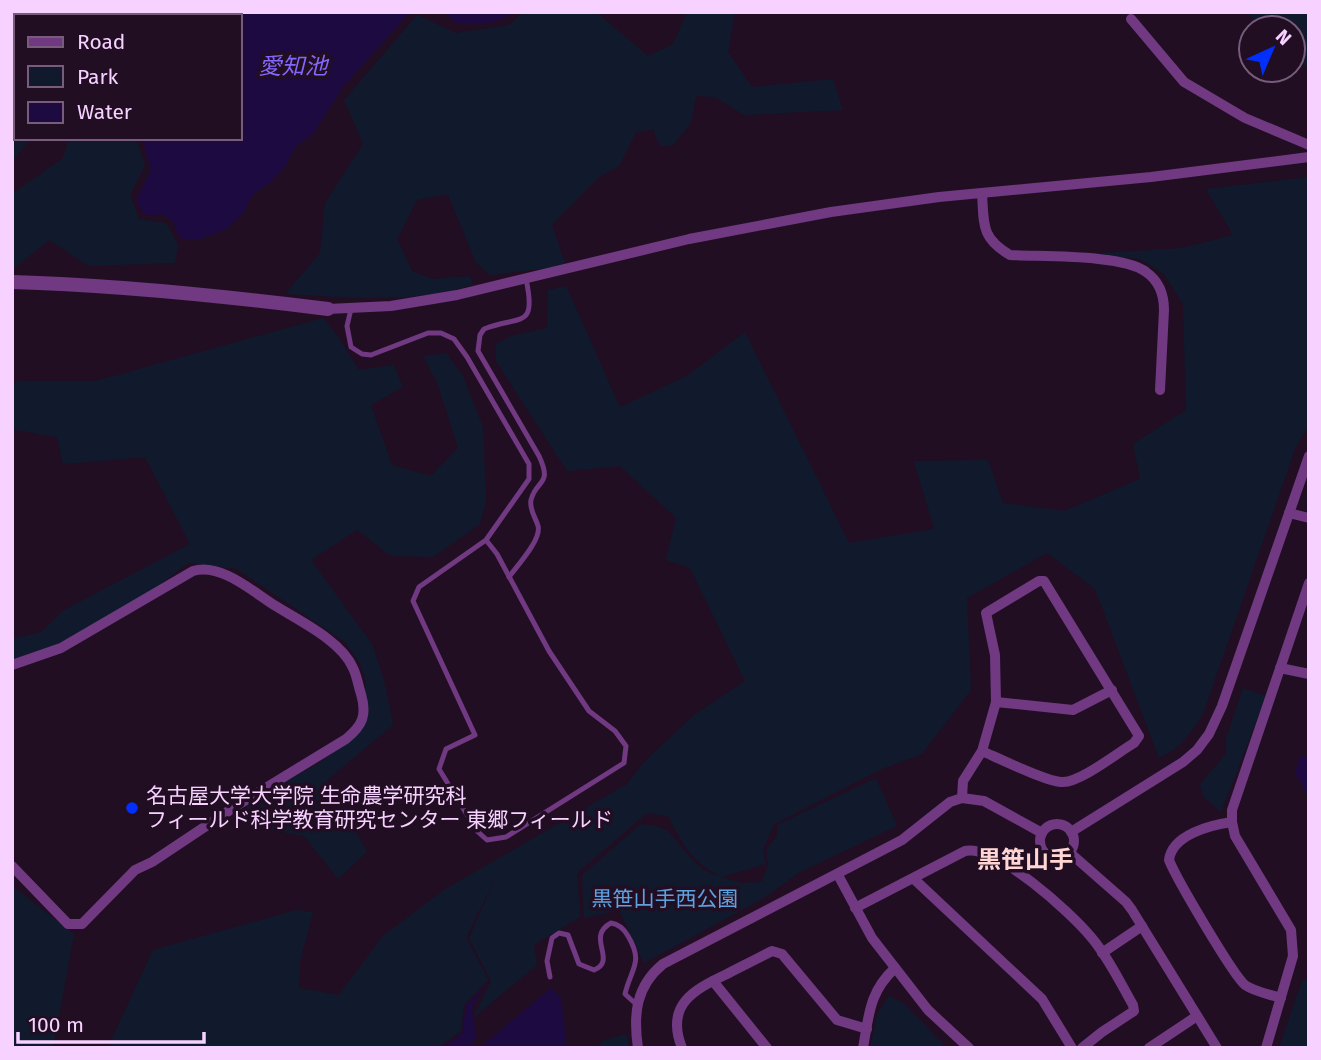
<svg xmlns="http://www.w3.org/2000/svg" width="1321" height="1060" font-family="'Fira Sans','Noto Sans JP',sans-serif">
<rect width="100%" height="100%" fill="#210e23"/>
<g fill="#111a2d">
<path d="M 523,12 L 596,12 L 648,56 L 673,44 L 687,12 L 735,12 L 728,52 L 752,87 L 833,79 L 843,110 L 744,115 L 715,97 L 696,96 L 691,123 L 673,145 L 660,146 L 653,129 L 636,132 L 619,166 L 599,177 L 552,225 L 566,266 L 490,275 L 476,263 L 448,194 L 417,200 L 397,239 L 412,271 L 432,279 L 469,276 L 474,284 C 414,305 347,297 285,294 L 320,253 L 325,203 L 363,144 L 344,100 L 417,15 L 456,33 L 509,25 Z"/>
<path d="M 1247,12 L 1309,12 L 1309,68 L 1293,59 L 1293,28 L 1260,28 Z"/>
<path d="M 12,13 L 16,16 L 16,138 L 31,138 L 12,162 Z"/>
<path d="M 69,138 L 136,138 L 145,165 L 130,195 L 139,219 L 166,223 L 178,245 L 175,263 L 89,266 L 49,240 L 12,270 L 12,194 L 63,158 Z"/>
<path d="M 1309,177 L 1309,424 L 1295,449 L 1203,714 C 1190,734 1181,748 1159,758 L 1095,589 L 1047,553 L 967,598 L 971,690 L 922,754 L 882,769 L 774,824 L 763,850 L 766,864 L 721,877 L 742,883 L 762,882 L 768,865 L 766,850 L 777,836 L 777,825 L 876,778 L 897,826 L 800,872 L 762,899 L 644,963 L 619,910 L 584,918 L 582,875 L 641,824 C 648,825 661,826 667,831 C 686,847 693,871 720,876 C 690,860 684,846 668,816 L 647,813 L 577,873 L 580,917 L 534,945 L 537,965 L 473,1018 L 491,981 L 469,938 L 496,877 L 466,937 L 488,980 L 464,1005 L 461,1031 L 437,1048 L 70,1048 L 109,1045 L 153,950 L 296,910 L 313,912 L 300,962 L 299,988 L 339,995 L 383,936 L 444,890 L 627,784 L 644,762 L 694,715 L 745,681 L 690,568 L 666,560 L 676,518 L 620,466 L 567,471 L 496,361 L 496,344 L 511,336 L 547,328 L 548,290 L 566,286 L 620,407 L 687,376 L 745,332 L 849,543 L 934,529 L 914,461 L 988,460 L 1003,503 L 1064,511 L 1140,479 L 1133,444 L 1186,410 L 1183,304 L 1164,274 L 1140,259 L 1087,254 L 1182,248 L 1233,235 L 1206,189 Z"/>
<path d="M 323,318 L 338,337 L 359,370 L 394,365 L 403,387 L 371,405 L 392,465 L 431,476 L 458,448 L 438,385 L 423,356 L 446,353 L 463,376 L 483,427 L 486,500 L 480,524 L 433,557 L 391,556 L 357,530 L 311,560 L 372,644 L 384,680 L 393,725 L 327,780 L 367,852 L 338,879 L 304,836 L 270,830 L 244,805 L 319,763 L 362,729 L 366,682 L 360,663 L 345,642 L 237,569 L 188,563 L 145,596 L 55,653 L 12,667 L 12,639 L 41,632 L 64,610 L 190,544 L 145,457 L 63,464 L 57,437 L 12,429 L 12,384 L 19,381 L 96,381 Z"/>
<path d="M 1243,688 L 1266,696 L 1221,812 L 1203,796 L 1200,784 L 1226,754 L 1226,739 Z"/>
<path d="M 12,886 L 74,934 L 53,1048 L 12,1048 Z"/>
<path d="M 1309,978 L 1309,1048 L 1279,1048 L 1302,981 Z"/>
<path d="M 889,996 L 903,1003 L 947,1048 L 870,1048 L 877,1015 Z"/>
<path d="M 626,1034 L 630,1048 L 596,1048 L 604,1040 Z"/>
</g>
<g fill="#1d0a40">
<path d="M 106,12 L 410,12 L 343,87 L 313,134 L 295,147 L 286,165 L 271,182 L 252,195 L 243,214 L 226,229 L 198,240 L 186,240 L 179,236 L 172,220 L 162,214 L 151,216 L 143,213 L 136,200 L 151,170 L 142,138 L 240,138 L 240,16 L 107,16 Z"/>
<path d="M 446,12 L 513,12 C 499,25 471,26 453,22 Z"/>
<path d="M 1300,756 L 1309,758 L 1309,798 L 1295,773 Z"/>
<path d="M 485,986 L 472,1007 L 476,1039 L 467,1048 L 442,1048 L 462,1034 L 466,1006 Z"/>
<path d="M 551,988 L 561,999 L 567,1048 L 479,1048 Z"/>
</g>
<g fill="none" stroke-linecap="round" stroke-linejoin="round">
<g stroke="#703982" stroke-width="5">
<path d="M 351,309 L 347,326 L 351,347 L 362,354 L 371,355 L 428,333 L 441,333 L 454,339 L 467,357 L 529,464 L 529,479 L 486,540 L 419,587 L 413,601 L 475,735 L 446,749 L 439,769 L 477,831 L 487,840 L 506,837 L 624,763 L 626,746 L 615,731 L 589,711 L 549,651 L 497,554 L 486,540"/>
<path d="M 509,577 C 517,566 542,539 538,526 C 536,518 529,510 531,500 C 536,479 553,486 539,456 L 478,351 L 480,335 L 484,329 C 520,315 537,330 526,279"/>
<path d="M 550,977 L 547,961 L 552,938 L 559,933 L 568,935 L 579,964 L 594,970 C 618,960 585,937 611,923 C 619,924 624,929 628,936 C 644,963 631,968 625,994 L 637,1005"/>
</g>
<g stroke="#703982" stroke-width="10">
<path d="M 1131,19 L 1184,82 L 1245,118 L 1309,145"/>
<path d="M 982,193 C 984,225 981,238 1010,255 C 1041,257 1123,254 1146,272 C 1159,281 1164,295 1164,310 L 1160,390"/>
<path d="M 328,309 L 391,306 L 457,295 L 689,239 L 831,212 L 939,197 L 1151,177 L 1309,157"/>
<path d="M 1289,513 L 1309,518"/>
<path d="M 12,665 L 61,648 L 193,571 C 221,563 252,591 274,605 C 298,620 342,641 353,668 C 357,676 358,685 361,694 C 367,715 363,725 346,739 L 236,806 L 152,862 L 135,870 L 82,924 L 68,924 L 12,866"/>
<path d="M 1280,668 L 1309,674"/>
<path d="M 996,702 L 1073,710 L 1112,690"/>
<path d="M 962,798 L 963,781 L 982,751 L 996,702 L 995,655 L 986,613 L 1039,581 L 1044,581 L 1139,736 L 1134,743 C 1117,753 1081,782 1063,782 C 1049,783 998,758 982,751"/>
<path d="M 1232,822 C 1210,825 1172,835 1169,860 C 1176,878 1233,975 1245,985 C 1255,992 1269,994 1281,998"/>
<circle cx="1057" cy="841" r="17"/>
<path d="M 1071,832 L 1183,762 L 1197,750 L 1209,734 L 1222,706 L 1309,456"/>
<path d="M 1069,852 L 1126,902 L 1132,910 L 1217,1048"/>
<path d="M 838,875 L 872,938 L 928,1010 L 969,1048"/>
<path d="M 914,879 L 1042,999 L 1072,1048"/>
<path d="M 855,908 L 965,851 C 997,845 1070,912 1091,937 C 1108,957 1120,982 1133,1005 L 1134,1011 L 1102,1032 L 1082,1048"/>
<path d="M 1102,953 L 1142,926"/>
<path d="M 713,981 L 767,1048"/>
<path d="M 638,1048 C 633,1014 636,986 663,964 L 902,840 L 950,802 L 962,798 L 984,801 L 1042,833"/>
<path d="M 682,1048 C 665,1005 693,990 727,974 C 742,966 757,959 772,951 L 782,954 L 837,1020 L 867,1029"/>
<path d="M 863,1048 C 869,1015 869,992 895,968"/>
<path d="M 1149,1048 L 1197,1016"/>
<path d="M 1266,1048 L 1293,956 L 1291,930 L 1235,836 L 1232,822 L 1232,810 L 1309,583"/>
</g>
<path stroke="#703982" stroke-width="14" d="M 12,282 C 118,285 224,296 328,309"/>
</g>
<circle fill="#0230fa" stroke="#210e23" stroke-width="2.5" cx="132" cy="808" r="7"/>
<g text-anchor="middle" stroke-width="7" stroke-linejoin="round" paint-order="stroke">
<g font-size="21" fill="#f7d1ff" stroke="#210e23" text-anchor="start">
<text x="146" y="803">名古屋大学大学院 生命農学研究科<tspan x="146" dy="24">フィールド科学教育研究センター 東郷フィールド</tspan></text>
</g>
<g font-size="21" fill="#5da2de" stroke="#210e23">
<text x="665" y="906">黒笹山手西公園</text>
</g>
<g font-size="23" font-style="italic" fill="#8367fe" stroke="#210e23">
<text x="293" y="74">愛知池</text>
</g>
<g font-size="24" font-weight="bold" fill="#ffd6d3" stroke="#210e23">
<text x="1025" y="868">黒笹山手</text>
</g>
</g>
<rect width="1321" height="1060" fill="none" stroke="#f7d1ff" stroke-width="28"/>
<rect x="14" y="14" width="228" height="126" fill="#210e23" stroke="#775c7b" stroke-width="2"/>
<rect x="28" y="37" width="35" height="10" fill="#703982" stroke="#775c7b" stroke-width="2"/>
<text x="77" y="49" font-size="21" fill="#f7d1ff">Road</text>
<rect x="28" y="66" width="35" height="21" fill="#111a2d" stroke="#775c7b" stroke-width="2"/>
<text x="77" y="84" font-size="21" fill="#f7d1ff">Park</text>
<rect x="28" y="102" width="35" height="21" fill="#1d0a40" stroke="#775c7b" stroke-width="2"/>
<text x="77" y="119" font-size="21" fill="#f7d1ff">Water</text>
<g transform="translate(1272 49) rotate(44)"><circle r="33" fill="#210e23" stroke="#775c7b" stroke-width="2"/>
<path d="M0-5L12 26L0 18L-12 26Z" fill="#0230fa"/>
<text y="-10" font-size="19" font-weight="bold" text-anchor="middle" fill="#f7d1ff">N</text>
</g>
<path d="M18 1032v10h186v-10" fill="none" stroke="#f7d1ff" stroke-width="3.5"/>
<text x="28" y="1032" font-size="21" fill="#f7d1ff" stroke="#210e23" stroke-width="5" paint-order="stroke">100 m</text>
</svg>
